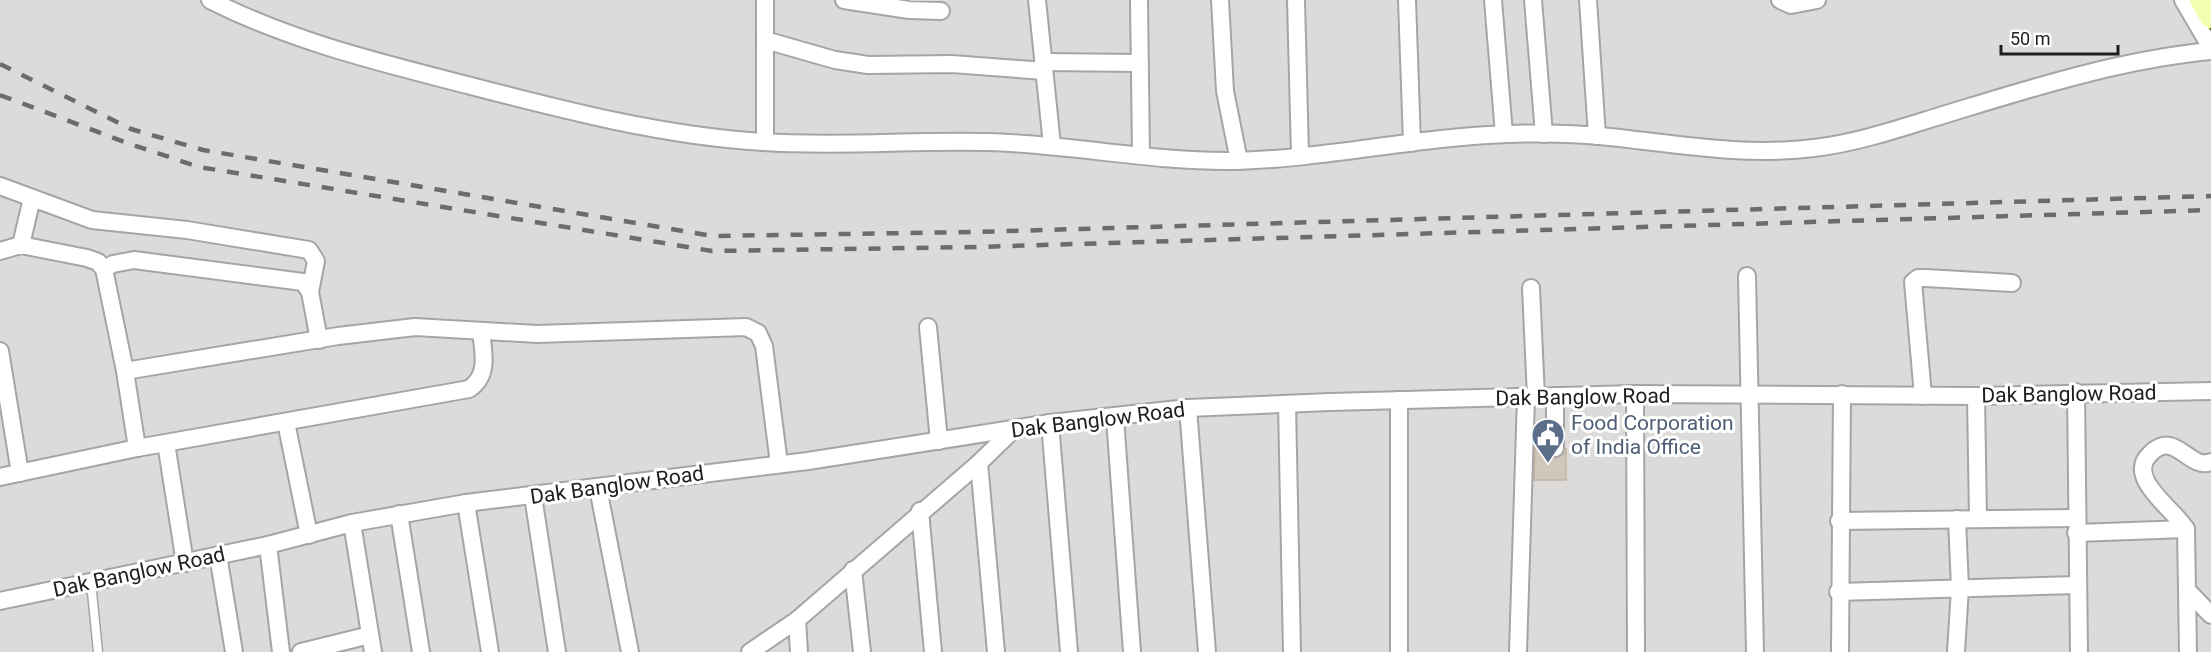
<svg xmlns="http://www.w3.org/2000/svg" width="2211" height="652" font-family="Roboto,sans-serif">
<rect width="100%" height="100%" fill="#f0ede3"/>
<rect fill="#dcdbda" x="0" y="0" width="2211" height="652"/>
<path fill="#d0c7bb" stroke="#c3b5a4" stroke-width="1.5" d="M 1535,448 L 1545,448 L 1549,457 L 1556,458 L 1564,454 L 1566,448 L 1566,480 L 1534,480 Z"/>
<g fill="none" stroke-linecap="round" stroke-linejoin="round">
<g stroke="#a5a5a5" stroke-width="11">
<path id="lane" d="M 91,582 L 98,652"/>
</g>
<g stroke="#a5a5a5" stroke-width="20">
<g id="street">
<path d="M 210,0 C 293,42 382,63 471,86 C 567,111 664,136 763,142 C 837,147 913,140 988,142 C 1070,144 1151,162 1233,161 C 1325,159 1416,137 1508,134 C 1538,133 1570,133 1600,136 C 1672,143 1741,157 1814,148 C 1857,143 1901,128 1943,115 C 2032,88 2118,60 2211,51"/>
<path d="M 765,0 L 765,142"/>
<path d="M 844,0 L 909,10 L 941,11"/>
<path d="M 1037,0 L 1052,145"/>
<path d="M 1139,0 L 1141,154"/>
<path d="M 1220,0 L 1225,91 L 1239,161"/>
<path d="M 1296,0 L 1300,155"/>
<path d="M 1407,0 L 1412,143"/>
<path d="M 1493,0 L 1504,134"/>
<path d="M 1533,0 L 1544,134"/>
<path d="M 1588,0 L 1597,136"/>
<path d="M 1780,0 L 1791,5 L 1817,0"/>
<path d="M 2183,0 L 2211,48"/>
<path d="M 765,40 L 835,60 L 868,65 L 952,64 L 1044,71"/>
<path d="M 1043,62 L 1140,63"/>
<path d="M 0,186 L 92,220 L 187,230 L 309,250 L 316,261 L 310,292"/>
<path d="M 21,245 L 32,198"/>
<path d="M 0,251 L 21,245 L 87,258 L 98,262 L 104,269 L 125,371 L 137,448"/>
<path d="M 104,269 L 113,264 L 134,260 L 303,282 L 310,292 L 319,340"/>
<path d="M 1747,276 L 1755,652"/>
<path d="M 1531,288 L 1536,397"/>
<path d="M 928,327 L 939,441"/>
<path d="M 0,351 L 20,473"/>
<path d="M 125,371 L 338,336 L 415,327 L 537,334 L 746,327 L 758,333 L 764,346 L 779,464"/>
<path d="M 2076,392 L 2079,652"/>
<path d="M 1635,394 L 1636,652"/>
<path d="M 1923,396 L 1913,282 L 1918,278 L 1926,278 L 2012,283"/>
<path d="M 1976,396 L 1978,519"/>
<path d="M 1287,404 L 1292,652"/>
<path d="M 1188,408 L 1207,652"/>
<path d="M 1115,418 L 1132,652"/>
<path d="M 286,422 L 309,535"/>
<path d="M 1050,423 L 1069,652"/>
<path d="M 166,443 L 185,563"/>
<path d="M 1555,448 L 1555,396"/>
<path d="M 979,463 L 996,652"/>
<path d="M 0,477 L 137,448 L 469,389 C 490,375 483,352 481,331"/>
<path d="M 598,488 L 630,652"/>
<path d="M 533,496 L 557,652"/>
<path d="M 466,503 L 490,652"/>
<path d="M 920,511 L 933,652"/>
<path d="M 399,514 L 421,652"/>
<path d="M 1839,521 L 2076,518"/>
<path d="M 352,523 L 373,652"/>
<path d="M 2076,533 L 2186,529"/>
<path d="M 268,545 L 281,652"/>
<path d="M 218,555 L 234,652"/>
<path d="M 853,570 L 862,652"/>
<path d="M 2188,591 L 2211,615"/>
<path d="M 1838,592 L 2076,585"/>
<path d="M 0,601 L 268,545 L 352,523 L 466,503 L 808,461 L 1050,423 L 1188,408 L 1330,402 L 1635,394 L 1976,396 L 2211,391"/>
<path d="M 797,620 L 799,652"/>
<path d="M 301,652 L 370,635"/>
<path d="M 750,652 L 797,620 L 979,463 L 1014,429"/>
<path d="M 1399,652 L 1399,400"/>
<path d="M 1518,652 L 1526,397"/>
<path d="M 1840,652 L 1842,394"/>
<path d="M 1956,652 L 1960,588 L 1957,519"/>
<path d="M 2188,652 L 2186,529 C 2174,509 2125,478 2150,454 C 2175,428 2189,471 2211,462"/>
</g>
</g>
<g stroke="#5c7900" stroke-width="26">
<path id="secondary" d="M 2201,0 L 2211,17"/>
</g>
<use href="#lane" stroke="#fff" stroke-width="8"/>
<use href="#street" stroke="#fff" stroke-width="16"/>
<use href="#secondary" stroke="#f0ffb1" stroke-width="22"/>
<g stroke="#6c6c6c" stroke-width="4.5" stroke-dasharray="12 12" stroke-linecap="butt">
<path d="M 0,64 L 131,129 L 203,150 L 713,236 L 975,232 L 2211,196"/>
<path d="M 0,95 L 127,143 L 199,167 L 712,251 L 976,247 L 2211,210"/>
</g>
</g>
<defs>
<g id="civic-pin" transform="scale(1.725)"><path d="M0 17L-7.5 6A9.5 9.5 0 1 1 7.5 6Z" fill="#5c6f8a" stroke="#fff"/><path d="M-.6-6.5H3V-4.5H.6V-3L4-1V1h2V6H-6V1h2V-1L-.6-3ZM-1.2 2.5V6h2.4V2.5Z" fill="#fff"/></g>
</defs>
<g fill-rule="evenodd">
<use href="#civic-pin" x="1548" y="435"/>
</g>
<g text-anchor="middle" stroke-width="6" stroke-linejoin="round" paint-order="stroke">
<g font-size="21" fill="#1e1e1e" stroke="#fff">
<text transform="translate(2069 394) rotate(-1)" y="7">Dak Banglow Road</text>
<text transform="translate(1583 397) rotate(-1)" y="7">Dak Banglow Road</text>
<text transform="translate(1098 420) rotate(-7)" y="7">Dak Banglow Road</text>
<text transform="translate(617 485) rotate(-8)" y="7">Dak Banglow Road</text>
<text transform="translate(139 572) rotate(-12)" y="7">Dak Banglow Road</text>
</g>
<g font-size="21" fill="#4e5e75" stroke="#fff" text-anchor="start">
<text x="1571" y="430">Food Corporation<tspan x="1571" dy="24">of India Office</tspan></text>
</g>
</g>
<path d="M2001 45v9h117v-9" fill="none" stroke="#1e1e1e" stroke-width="3"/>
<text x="2010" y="45" font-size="18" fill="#1e1e1e" stroke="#ffffff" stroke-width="4.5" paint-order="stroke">50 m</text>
</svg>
